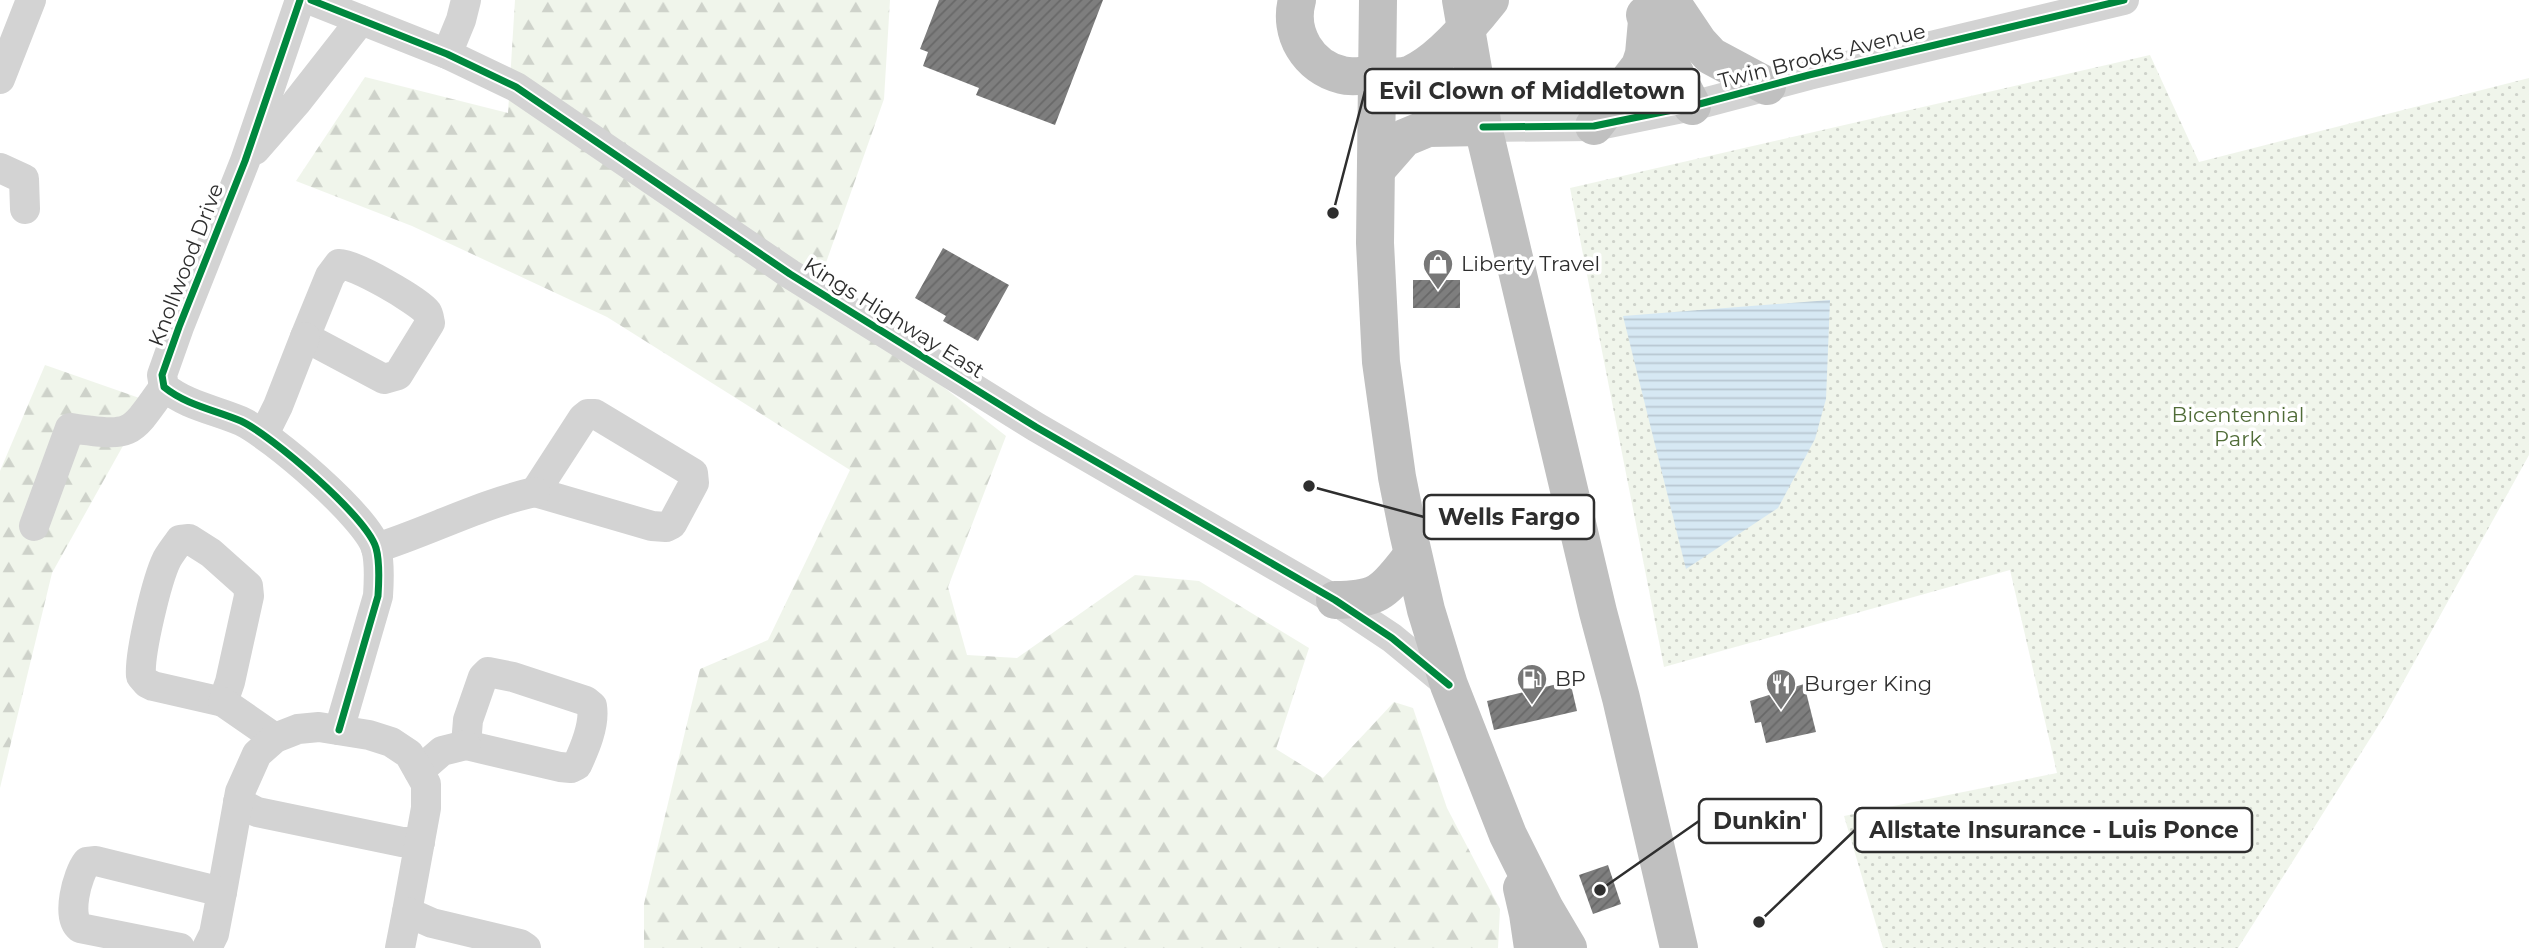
<svg xmlns="http://www.w3.org/2000/svg" width="2529" height="948" font-family="Montserrat,sans-serif">
<defs>
<pattern id="forest-firs" width="22" height="20" patternUnits="userSpaceOnUse" patternTransform="scale(1.75)"><rect width="22" height="20" fill="#f0f5eb"/><path d="M5 1l3.5 6h-7zM16 11l3.5 6h-7z" fill="#ced2ca"/></pattern>
<pattern id="park-dots" width="8" height="8" patternUnits="userSpaceOnUse" patternTransform="scale(1.75)"><rect width="8" height="8" fill="#f0f5eb"/><path d="M2 2h.1M6 6h.1" fill="none" stroke="#ced2ca" stroke-width="1.8" stroke-linecap="round"/></pattern>
<pattern id="water-rules" width="6" height="5" patternUnits="userSpaceOnUse" patternTransform="scale(1.75)"><rect width="6" height="5" fill="#d6e8f3"/><path d="M0 2.5h6" fill="none" stroke="#b8c7d1"/></pattern>
<pattern id="building-hatch" width="6" height="6" patternUnits="userSpaceOnUse" patternTransform="scale(1.75)"><rect width="6" height="6" fill="#7e7e7e"/><path d="M-1 1l2-2M0 6l6-6M5 7l2-2" fill="none" stroke="#686868"/></pattern>
</defs>
<rect width="100%" height="100%" fill="#fff"/>
<g fill="url(#forest-firs)">
<path d="M 515,0 L 890,0 L 884,99 L 817,288 L 1006,436 L 948,587 L 967,655 L 1017,658 L 1135,575 L 1199,581 L 1309,648 L 1276,749 L 1323,778 L 1394,702 L 1413,708 L 1447,808 L 1500,909 L 1498,948 L 644,948 L 644,904 L 700,669 L 768,640 L 850,470 L 607,317 L 412,226 L 296,181 L 365,77 L 508,113 Z"/>
<path d="M 45,365 L 148,401 L 52,573 L 0,788 L 0,471 Z"/>
</g>
<path fill="url(#park-dots)" d="M 2150,55 L 2199,162 L 2529,78 L 2529,455 L 2385,715 L 2238,948 L 1883,948 L 1844,816 L 2057,773 L 2010,570 L 1664,667 L 1570,188 Z"/>
<path fill="url(#water-rules)" d="M 1830,300 L 1826,399 L 1815,439 L 1778,508 L 1686,569 L 1623,316 Z"/>
<g fill="url(#building-hatch)">
<path d="M 939,0 L 1103,0 L 1055,125 L 976,95 L 979,88 L 923,66 L 928,52 L 920,49 Z"/>
<path d="M 943,248 L 1009,285 L 978,341 L 943,321 L 946,316 L 915,298 Z"/>
<rect x="1413" y="280" width="47" height="28"/>
<path d="M 1570,681 L 1577,711 L 1494,730 L 1487,701 Z"/>
<path d="M 1804,684 L 1816,732 L 1766,743 L 1761,722 L 1755,723 L 1750,701 Z"/>
<path d="M 1608,865 L 1621,904 L 1593,914 L 1579,875 Z"/>
</g>
<g fill="none" stroke-linecap="round" stroke-linejoin="round">
<g stroke="#d3d3d3" stroke-width="30">
<path d="M 300,0 L 245,161 L 179,327 L 162,375 L 164,387 C 186,405 215,410 241,421 C 271,435 367,517 376,548 C 380,562 379,581 378,596 L 339,730"/>
<path d="M 311,0 L 447,54 L 516,87 L 790,274 L 1036,427 L 1335,600 L 1392,638 L 1449,685"/>
<path d="M 447,54 L 461,20 L 466,0"/>
<path d="M 0,79 L 31,0"/>
<path d="M 1483,127 L 1594,126 L 1692,106 L 1809,75 L 2124,0"/>
<path d="M 255,150 L 296,103 L 361,20"/>
<path d="M 0,168 L 24,179 L 25,209"/>
<path d="M 339,264 C 353,263 419,301 427,312 C 429,315 429,319 430,323 L 398,375 L 384,379 L 305,337 L 330,276 Z"/>
<path d="M 588,414 L 595,414 L 693,473 L 694,483 L 672,524 L 666,527 L 652,526 L 535,492 L 583,418 Z"/>
<path d="M 264,434 L 278,406 L 305,337"/>
<path d="M 34,526 L 70,428 C 132,436 128,438 164,387"/>
<path d="M 189,539 L 211,553 L 248,586 L 249,596 L 230,682 L 223,702 L 153,686 L 147,683 L 141,676 C 139,654 157,579 167,559 C 171,552 176,546 180,540 Z"/>
<path d="M 376,548 C 430,531 480,504 535,492"/>
<path d="M 488,672 L 513,677 L 586,701 L 592,706 C 595,725 585,748 577,765 L 571,768 L 560,767 L 466,745 L 468,720 L 483,677 Z"/>
<path d="M 223,702 L 275,738"/>
<path d="M 419,771 L 442,751 L 466,745"/>
<path d="M 238,802 L 257,812 L 402,842 L 420,842"/>
<path d="M 222,892 L 240,792 L 257,754 L 275,738 L 298,729 L 319,727 L 369,735 L 391,742 L 409,754 L 426,784 L 426,808 L 407,912"/>
<path d="M 180,948 L 80,928 C 66,917 77,875 87,862 L 96,861 L 222,892 L 214,934 L 207,948"/>
<path d="M 400,948 L 407,912 L 432,923 L 520,944 L 526,948"/>
</g>
<g stroke="#c0c0c0" stroke-width="38">
<path d="M 1297,0 C 1288,33 1308,67 1342,75 C 1352,78 1363,75 1374,75 C 1387,75 1399,79 1411,74 C 1440,61 1471,24 1490,0"/>
<path d="M 1378,0 L 1375,243 L 1381,362 L 1397,477 L 1408,532 L 1426,610 L 1449,685 L 1508,835 L 1545,909 L 1568,948"/>
<path d="M 1461,0 L 1483,127 L 1598,612 L 1621,698 L 1679,948"/>
<path d="M 1670,0 L 1699,43 L 1711,56 L 1767,86"/>
<path d="M 1645,15 L 1692,106"/>
<path d="M 1594,126 L 1640,66 L 1644,54 L 1647,21"/>
<path d="M 1376,170 L 1404,138 L 1428,128 L 1483,127"/>
<path d="M 1335,600 C 1382,600 1385,589 1412,556"/>
<path d="M 1522,888 L 1528,914 L 1533,948"/>
</g>
<g stroke="#fff" stroke-width="11">
<g id="cycleway">
<path d="M 300,0 L 245,161 L 179,327 L 162,375 L 164,387 C 186,405 215,410 241,421 C 271,435 367,517 376,548 C 380,562 379,581 378,596 L 339,730"/>
<path d="M 311,0 L 447,54 L 516,87 L 790,274 L 1036,427 L 1335,600 L 1392,638 L 1449,685"/>
<path d="M 1483,127 L 1594,126 L 1692,106 L 1809,75 L 2124,0"/>
</g>
</g>
<use href="#cycleway" stroke="#00873e" stroke-width="7"/>
</g>
<defs>
<g id="shop-pin" transform="scale(1.575)"><path d="M0 17L-7.5 6A9.5 9.5 0 1 1 7.5 6Z" fill="#777" stroke="#fff"/><path d="M-5-2.5h2.3a2.7 3.5 0 0 1 5.4 0H5L5.5 6h-11ZM-1.5-2.5h3a1.5 2.3 0 0 0-3 0Z" fill="#fff"/></g>
<g id="fuel-pin" transform="scale(1.575)"><path d="M0 17L-7.5 6A9.5 9.5 0 1 1 7.5 6Z" fill="#777" stroke="#fff"/><path d="M-5.5-6h7V0h2V4h1.3V-2.5L3-4.5l.8-.8L6-3V5H2.5V1h-1V6h-7ZM-4.2-4.7v3.2H.2V-4.7Z" fill="#fff"/></g>
<g id="restaurant-pin" transform="scale(1.575)"><path d="M0 17L-7.5 6A9.5 9.5 0 1 1 7.5 6Z" fill="#777" stroke="#fff"/><path d="M-5-6h1v4h1v-4h1v4h1v-4h1v5L-1.5 .5V6h-2V.5L-5-1ZM5-6V6H3V1.5H1.5Q1.5-4 5-6Z" fill="#fff"/></g>
</defs>
<g fill-rule="evenodd">
<use href="#shop-pin" x="1438" y="264"/>
<use href="#fuel-pin" x="1532" y="679"/>
<use href="#restaurant-pin" x="1781" y="684"/>
</g>
<g text-anchor="middle" stroke-width="7" stroke-linejoin="round" paint-order="stroke">
<g font-size="21" fill="#2e2e2e" stroke="#fff">
<text transform="translate(1822 56) rotate(-14)" y="7">Twin Brooks Avenue</text>
<text transform="translate(186 265) rotate(-69)" y="7">Knollwood Drive</text>
<text transform="translate(894 318) rotate(32)" y="7">Kings Highway East</text>
</g>
<g font-size="21" fill="#2e2e2e" stroke="#fff" text-anchor="start">
<text x="1461" y="271">Liberty Travel</text>
<text x="1555" y="686">BP</text>
<text x="1804" y="691">Burger King</text>
</g>
<g font-size="21" fill="#506c38" stroke="#fff">
<text x="2238" y="422">Bicentennial<tspan x="2238" dy="24">Park</tspan></text>
</g>
</g>
<path fill="none" stroke="#2e2e2e" stroke-width="2.5" d="M1333 213L1365 91M1309 486L1424 517M1600 890L1699 821M1759 922L1855 830"/>
<g fill="#2e2e2e" stroke="#fff" stroke-width="2.5">
<circle cx="1333" cy="213" r="7"/>
<circle cx="1309" cy="486" r="7"/>
<circle cx="1600" cy="890" r="7"/>
<circle cx="1759" cy="922" r="7"/>
</g>
<g fill="#fff" stroke="#2e2e2e" stroke-width="2.5">
<rect x="1365" y="69" width="334" height="44" rx="7"/>
<rect x="1424" y="495" width="170" height="44" rx="7"/>
<rect x="1699" y="799" width="122" height="44" rx="7"/>
<rect x="1855" y="808" width="397" height="44" rx="7"/>
</g>
<g font-size="23" text-anchor="middle" font-weight="bold" fill="#2e2e2e">
<text x="1532" y="99">Evil Clown of Middletown</text>
<text x="1509" y="525">Wells Fargo</text>
<text x="1760" y="829">Dunkin'</text>
<text x="2054" y="838">Allstate Insurance - Luis Ponce</text>
</g>
</svg>
